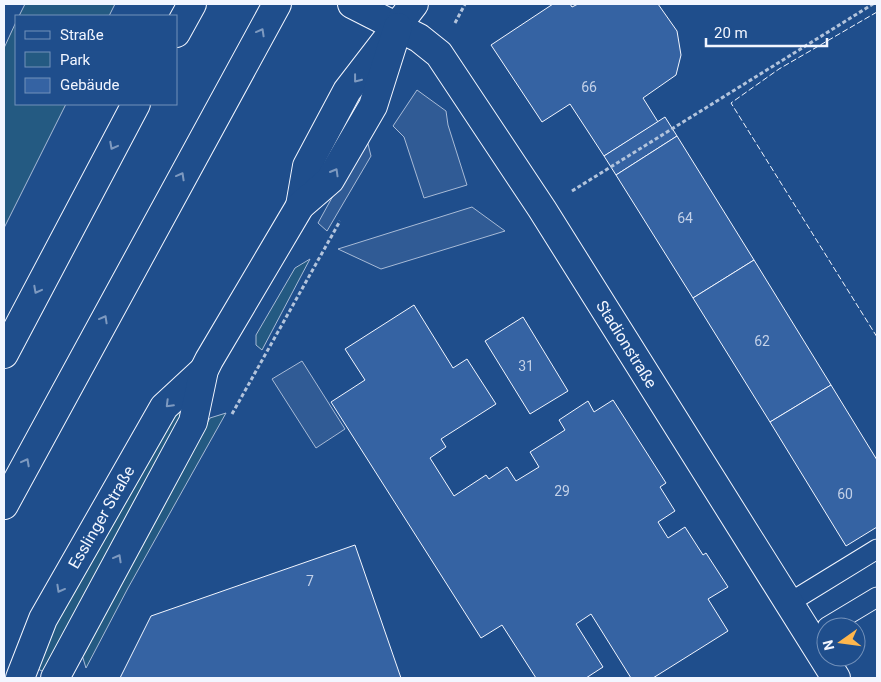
<svg xmlns="http://www.w3.org/2000/svg" width="881" height="682" font-family="Roboto,sans-serif">
<rect width="100%" height="100%" fill="#1f4e8c"/>
<g fill="#245a82" stroke="#a8bbd7">
<path d="M 25,4 L 115,4 L 109,16 L 19,16 Z"/>
<path d="M 16,22 L 16,104 L 66,104 L 4,228 L 4,48 Z"/>
<path d="M 310,259 L 262,350 L 256,345 L 256,335 L 295,268 Z"/>
<path d="M 178,404 L 189,406 L 44,672 L 36,668 L 58,616 Z"/>
<path d="M 226,413 L 128,588 L 86,668 L 82,655 L 155,513 L 210,418 Z"/>
</g>
<g fill="#305b95" stroke="#a8bbd7">
<path d="M 417,90 L 446,111 L 448,125 L 467,185 L 424,198 L 404,137 L 393,126 Z"/>
<path d="M 366,136 L 371,156 L 327,231 L 318,223 Z"/>
<path d="M 472,207 L 505,231 L 381,269 L 338,249 Z"/>
<path d="M 302,361 L 345,429 L 316,448 L 272,379 Z"/>
</g>
<g fill="#3563a3" stroke="#f2f6ff">
<path d="M 553,4 L 570,4 L 572,7 L 578,4 L 658,4 L 677,31 L 681,55 L 676,75 L 643,98 L 658,122 L 604,156 L 570,104 L 542,122 L 491,45 Z"/>
<path d="M 665,117 L 677,136 L 616,175 L 604,156 Z"/>
<path d="M 677,136 L 754,260 L 693,298 L 616,175 Z"/>
<path d="M 754,260 L 831,385 L 770,422 L 693,298 Z"/>
<path d="M 414,305 L 453,368 L 467,359 L 496,404 L 441,439 L 446,447 L 430,458 L 454,496 L 486,475 L 489,479 L 507,467 L 516,481 L 539,467 L 530,452 L 565,430 L 559,420 L 588,401 L 594,412 L 613,400 L 666,483 L 660,487 L 675,511 L 658,522 L 668,538 L 685,527 L 703,555 L 706,553 L 728,587 L 708,599 L 728,631 L 653,678 L 631,678 L 591,614 L 576,624 L 603,667 L 586,678 L 536,678 L 502,625 L 481,638 L 331,402 L 365,380 L 345,349 Z"/>
<path d="M 523,317 L 568,391 L 530,414 L 485,341 Z"/>
<path d="M 831,385 L 877,460 L 877,527 L 846,546 L 770,422 Z"/>
<path d="M 355,545 L 401,678 L 120,678 L 151,616 Z"/>
</g>
<g fill="none" stroke-linecap="round" stroke-linejoin="round">
<g stroke="#f2f6ff" stroke-width="21">
<g id="service">
<path d="M 789,603 L 877,549"/>
<path d="M 827,627 L 877,597"/>
</g>
</g>
<g stroke="#f2f6ff" stroke-width="30">
<path id="minor" d="M 352,4 L 419,38 L 439,54 L 542,209 L 836,678"/>
</g>
<g stroke="#f2f6ff" stroke-width="30">
<g id="secondary">
<path d="M 300,206 L 307,166 L 347,91 L 414,4"/>
<path d="M 20,678 L 43,619 L 164,407 L 204,370"/>
<path d="M 55,678 L 193,422 L 204,370 L 209,360 L 300,206 L 330,180 L 373,106 L 398,27"/>
</g>
</g>
<g stroke="#f2f6ff" stroke-width="30">
<g id="trunk">
<path d="M 176,33 L 192,4"/>
<path d="M 4,354 L 136,104"/>
<path d="M 4,505 L 277,4"/>
</g>
</g>
<g stroke="#b3c4dc" stroke-width="3" stroke-dasharray="4 2.5" stroke-linecap="butt">
<path d="M 455,23 L 465,4"/>
<path d="M 572,191 L 873,4"/>
<path d="M 232,414 L 340,221"/>
</g>
<use href="#service" stroke="#1f4e8c" stroke-width="19"/>
<use href="#minor" stroke="#1f4e8c" stroke-width="28"/>
<use href="#secondary" stroke="#1f4e8c" stroke-width="28"/>
<use href="#trunk" stroke="#1f4e8c" stroke-width="28"/>
<path stroke="#f2f6ff" stroke-width="1" stroke-dasharray="6 2.5" stroke-linecap="butt" d="M 877,12 L 779,69 L 731,103 L 877,337"/>
</g>
<defs><path id="oneway-chevron" d="M-2-3.5L2.5 0L-2 3.5" fill="none" stroke-width="1.6" stroke-linecap="round" stroke-linejoin="round" transform="scale(1.25)"/></defs>
<g stroke="#7e9ac0">
<use href="#oneway-chevron" transform="translate(261 32) rotate(-61)"/>
<use href="#oneway-chevron" transform="translate(357 79) rotate(128)"/>
<use href="#oneway-chevron" transform="translate(113 146) rotate(118)"/>
<use href="#oneway-chevron" transform="translate(335 172) rotate(-60)"/>
<use href="#oneway-chevron" transform="translate(181 176) rotate(-61)"/>
<use href="#oneway-chevron" transform="translate(37 290) rotate(118)"/>
<use href="#oneway-chevron" transform="translate(104 319) rotate(-61)"/>
<use href="#oneway-chevron" transform="translate(169 404) rotate(135)"/>
<use href="#oneway-chevron" transform="translate(26 462) rotate(-62)"/>
<use href="#oneway-chevron" transform="translate(118 558) rotate(-61)"/>
<use href="#oneway-chevron" transform="translate(60 589) rotate(119)"/>
</g>
<g text-anchor="middle" stroke-width="4" stroke-linejoin="round" paint-order="stroke">
<g font-size="14" fill="#c3d1e8">
<text x="589" y="92">66</text>
<text x="685" y="223">64</text>
<text x="762" y="346">62</text>
<text x="526" y="371">31</text>
<text x="562" y="496">29</text>
<text x="845" y="499">60</text>
<text x="310" y="586">7</text>
</g>
<g font-size="16" fill="#f2f6ff" stroke="#1f4e8c">
<text transform="translate(627 344) rotate(58)" y="6">Stadionstraße</text>
<text transform="translate(101 517) rotate(-60)" y="6">Esslinger Straße</text>
</g>
</g>
<rect width="881" height="682" fill="none" stroke="#f2f6ff" stroke-width="10"/>
<rect x="15" y="15" width="162" height="90" fill="#1f4e8c" stroke="#7391ba"/>
<rect x="25" y="31" width="25" height="8" fill="#1f4e8c" stroke="#7391ba"/>
<text x="60" y="40" font-size="15" fill="#f2f6ff">Straße</text>
<rect x="25" y="52" width="25" height="15" fill="#245a82" stroke="#7391ba"/>
<text x="60" y="65" font-size="15" fill="#f2f6ff">Park</text>
<rect x="25" y="78" width="25" height="15" fill="#3563a3" stroke="#7391ba"/>
<text x="60" y="90" font-size="15" fill="#f2f6ff">Gebäude</text>
<g transform="translate(841 642) rotate(256)"><circle r="24" fill="#1f4e8c" stroke="#7391ba"/>
<path d="M0-4L9 19L0 12L-9 19Z" fill="#ffb74d"/>
<text y="-8" font-size="14" font-weight="bold" text-anchor="middle" fill="#f2f6ff">N</text>
</g>
<path d="M706 38v8h121v-8" fill="none" stroke="#f2f6ff" stroke-width="2.5"/>
<text x="714" y="38" font-size="15" fill="#f2f6ff" stroke="#1f4e8c" stroke-width="4" paint-order="stroke">20 m</text>
</svg>
